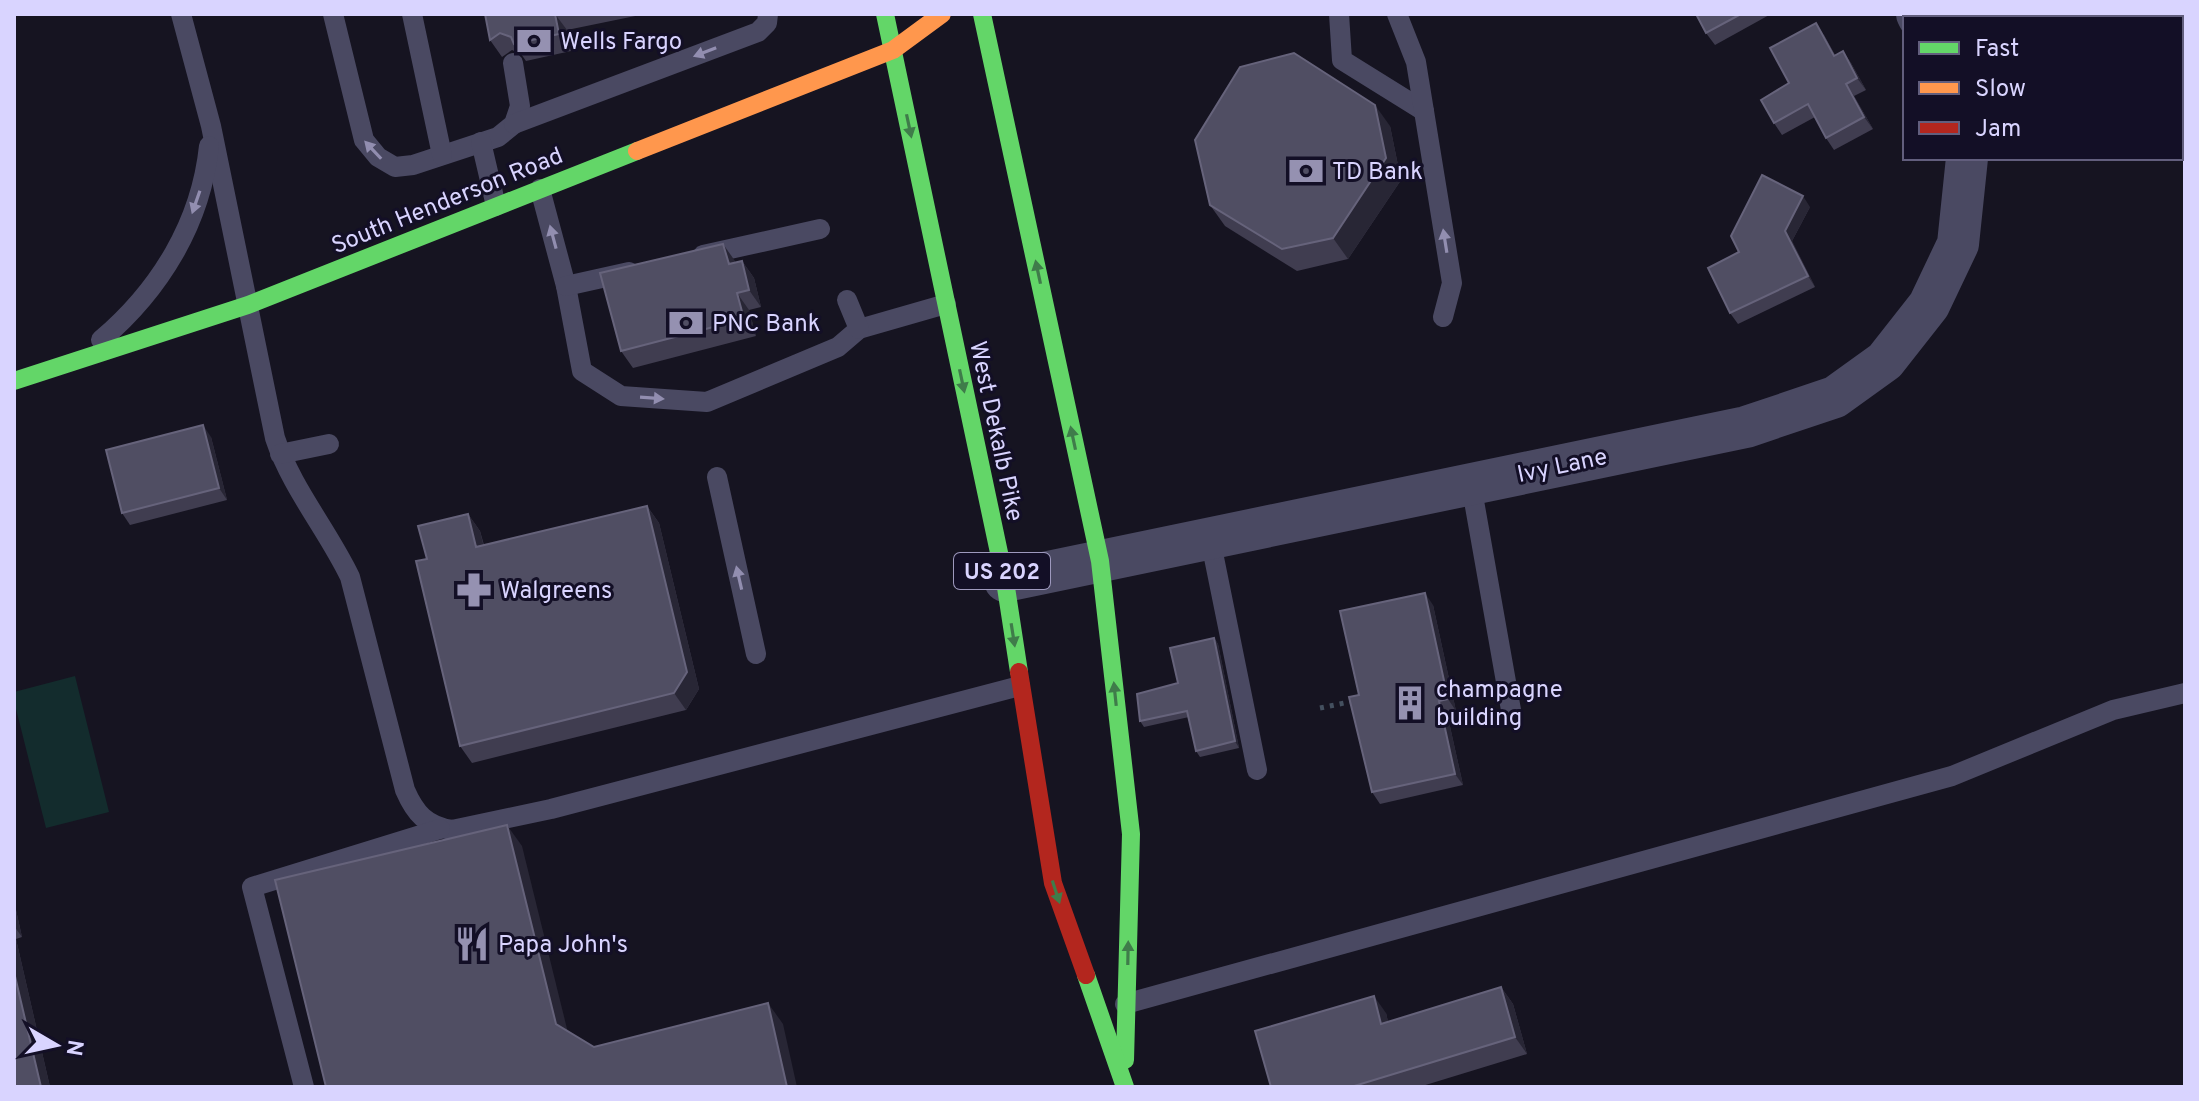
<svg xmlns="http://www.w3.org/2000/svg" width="2199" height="1101" font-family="Overpass,sans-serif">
<rect width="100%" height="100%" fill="#161421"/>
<path fill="#132c2d" d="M 75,676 L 109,812 L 46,828 L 14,701 L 14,692 Z"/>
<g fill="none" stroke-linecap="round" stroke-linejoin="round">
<path stroke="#44505f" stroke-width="5" stroke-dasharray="4 6" stroke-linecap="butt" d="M 1320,708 L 1354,701"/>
<g stroke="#4a4962" stroke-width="20">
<path d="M 181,14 L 211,126 L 275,438 C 292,489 327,529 350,577 L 405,790 C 415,813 426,826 452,830 L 551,809 L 1020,686"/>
<path d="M 333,14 L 364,140 L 378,157 L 395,167 L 413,165 L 498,137 L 514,124 L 520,106 L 513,63"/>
<path d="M 412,14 L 442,155"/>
<path d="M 1339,14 L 1342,60 L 1424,111"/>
<path d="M 1397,14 L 1416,62 L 1452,283 L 1443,317"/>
<path d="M 514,124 L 758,32 L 767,23 L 768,14"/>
<path d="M 481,142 L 496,206"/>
<path d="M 540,189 L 566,286 L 582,371 L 621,396 L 707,402 L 838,347 L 859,329 L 946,304"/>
<path d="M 703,255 L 820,229"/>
<path d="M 566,286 L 629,272"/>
<path d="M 847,300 L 859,329"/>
<path d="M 101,340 C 160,290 201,223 209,146"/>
<path d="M 280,454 L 329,444"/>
<path d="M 717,477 L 756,654"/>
<path d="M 1471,484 L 1511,710"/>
<path d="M 1210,538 L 1257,770"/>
<path d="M 1125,1004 L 1952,776 L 2113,710 L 2185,693"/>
<path d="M 304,1087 L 252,887 L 440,829"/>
</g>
<g stroke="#4a4962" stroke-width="42">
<path d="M 1917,14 L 1919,18"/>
<path d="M 1005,581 L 1746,427 L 1835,397 L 1885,361 L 1929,305 L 1958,244 L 1967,158"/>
</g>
<g stroke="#63d668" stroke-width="18">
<path d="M 885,14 L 1005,581 L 1019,672"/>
<path d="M 982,14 L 1100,561 L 1131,834 L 1125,1060"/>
<path d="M 14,381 L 248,305 L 637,151"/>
<path d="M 1086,975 L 1125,1087"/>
</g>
<path stroke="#ff974d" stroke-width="18" d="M 637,151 L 893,50 L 942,14"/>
<path stroke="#b3261e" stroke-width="18" d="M 1019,672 L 1053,883 L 1086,975"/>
</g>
<g fill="#403d50">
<path d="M 485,14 L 645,14 L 567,30 L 571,51 L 526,61 L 521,54 L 512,50 L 502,57 L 490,40 Z"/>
<path d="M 1696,14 L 1771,14 L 1715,45 L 1706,33 Z"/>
<path d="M 1824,35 L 1835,55 L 1843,51 L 1851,63 L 1866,90 L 1854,96 L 1873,129 L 1834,150 L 1826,138 L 1815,117 L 1782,135 L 1774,123 Z"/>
<path d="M 1390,126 L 1401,180 L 1348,259 L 1297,271 L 1225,226 L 1210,205 Z"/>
<path d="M 1810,207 L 1792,241 L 1815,287 L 1738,324 L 1730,313 L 1739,252 Z"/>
<path d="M 742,261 L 754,278 L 761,307 L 749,310 L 756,336 L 633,368 L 621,351 L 736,262 Z"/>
<path d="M 211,437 L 227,500 L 130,525 L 122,513 Z"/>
<path d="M 647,506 L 659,523 L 699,689 L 686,710 L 472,763 L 460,746 L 427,559 L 468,514 L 480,531 L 484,545 Z"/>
<path d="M 1433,605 L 1456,711 L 1447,713 L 1463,785 L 1380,804 L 1372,792 L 1359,695 Z"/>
<path d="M 1214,638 L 1218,644 L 1239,748 L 1200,757 L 1196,751 L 1189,717 L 1144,727 L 1140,721 L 1178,683 Z"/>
<path d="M 14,901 L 22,937 L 16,939 L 50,1087 L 14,1087 Z"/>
<path d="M 1501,987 L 1513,1004 L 1527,1054 L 1419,1087 L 1271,1087 L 1386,1013 L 1388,1022 Z"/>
</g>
<g fill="#282635">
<path d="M 555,14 L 567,30 L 571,51 L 559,34 Z"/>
<path d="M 1816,23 L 1824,35 L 1842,68 L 1834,56 Z"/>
<path d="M 1843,51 L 1851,63 L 1866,90 L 1857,78 Z"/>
<path d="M 1846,84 L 1854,96 L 1873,129 L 1864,117 Z"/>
<path d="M 1375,105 L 1390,126 L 1401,180 L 1348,259 L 1333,238 Z"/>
<path d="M 1803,196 L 1810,207 L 1792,241 L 1815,287 L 1808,276 L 1785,231 Z"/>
<path d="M 723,244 L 735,261 L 741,281 L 729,264 Z"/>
<path d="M 742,261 L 754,278 L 761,307 L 749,290 Z"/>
<path d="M 737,293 L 749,310 L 756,336 L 744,319 Z"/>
<path d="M 203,425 L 211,437 L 227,500 L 219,488 Z"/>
<path d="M 647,506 L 659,523 L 699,689 L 686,710 L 674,693 Z"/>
<path d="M 468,514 L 480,531 L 488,564 L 476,547 Z"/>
<path d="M 1425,593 L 1433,605 L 1456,711 L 1448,699 Z"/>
<path d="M 1214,638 L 1218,644 L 1239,748 L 1235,741 Z"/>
<path d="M 1439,701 L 1447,713 L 1463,785 L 1455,774 Z"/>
<path d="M 507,825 L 522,846 L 571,1045 L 556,1024 Z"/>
<path d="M 14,901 L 22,937 L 14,926 Z"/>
<path d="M 14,936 L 16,939 L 50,1087 L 41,1087 L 14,972 Z"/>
<path d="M 1501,987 L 1513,1004 L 1527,1054 L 1515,1037 Z"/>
<path d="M 1374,996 L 1386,1013 L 1393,1041 L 1381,1024 Z"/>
<path d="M 768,1003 L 783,1024 L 797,1087 L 787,1087 Z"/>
</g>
<g fill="#504e63" stroke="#66637b" stroke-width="2">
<path d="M 485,14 L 555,14 L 559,34 L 514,44 L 511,37 L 500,33 L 490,40 Z"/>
<path d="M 1696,14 L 1741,14 L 1706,33 Z"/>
<path d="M 1816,23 L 1834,56 L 1843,51 L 1857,78 L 1846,84 L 1864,117 L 1826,138 L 1808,104 L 1774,123 L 1761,100 L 1789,83 L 1770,48 Z"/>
<path d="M 1294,53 L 1375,105 L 1386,158 L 1333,238 L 1282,249 L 1210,205 L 1195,140 L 1240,67 Z"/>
<path d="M 1762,175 L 1803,196 L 1785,231 L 1808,276 L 1730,313 L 1708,268 L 1739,252 L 1731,236 Z"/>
<path d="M 723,244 L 729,264 L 742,261 L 749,290 L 737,293 L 744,319 L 621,351 L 600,273 Z"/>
<path d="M 203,425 L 219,488 L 122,513 L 106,450 Z"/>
<path d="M 647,506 L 687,672 L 674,693 L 460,746 L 416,561 L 427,559 L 418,526 L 468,514 L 476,547 Z"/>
<path d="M 1425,593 L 1448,699 L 1439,701 L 1455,774 L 1372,792 L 1349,697 L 1359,695 L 1340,611 Z"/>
<path d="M 1214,638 L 1235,741 L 1196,751 L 1187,711 L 1140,721 L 1137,694 L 1178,683 L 1170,648 Z"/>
<path d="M 507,825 L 556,1024 L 594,1047 L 768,1003 L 787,1087 L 326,1087 L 275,880 Z"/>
<path d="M 14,972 L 41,1087 L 14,1087 Z"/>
<path d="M 1501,987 L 1515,1037 L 1351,1087 L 1271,1087 L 1255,1031 L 1374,996 L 1381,1024 Z"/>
</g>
<defs><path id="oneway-solid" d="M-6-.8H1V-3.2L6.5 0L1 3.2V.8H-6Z" transform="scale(2)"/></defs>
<g fill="#928eb0">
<use href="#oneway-solid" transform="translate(705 52) rotate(159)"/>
<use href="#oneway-solid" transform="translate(373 150) rotate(-133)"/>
<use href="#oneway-solid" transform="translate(196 202) rotate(109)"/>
<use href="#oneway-solid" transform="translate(553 237) rotate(-105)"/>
<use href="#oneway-solid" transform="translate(1445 241) rotate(-99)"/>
<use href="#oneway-solid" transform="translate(652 398) rotate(4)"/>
<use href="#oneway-solid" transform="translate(739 578) rotate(-103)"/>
</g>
<g fill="#3f7c4a">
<use href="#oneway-solid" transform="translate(909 126) rotate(78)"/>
<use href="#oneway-solid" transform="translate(1038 272) rotate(-102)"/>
<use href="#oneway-solid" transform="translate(962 381) rotate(78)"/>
<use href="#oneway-solid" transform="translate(1073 438) rotate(-102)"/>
<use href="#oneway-solid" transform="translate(1013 635) rotate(81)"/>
<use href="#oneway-solid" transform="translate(1115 694) rotate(-96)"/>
<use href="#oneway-solid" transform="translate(1056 892) rotate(72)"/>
<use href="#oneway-solid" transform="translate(1128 953) rotate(-89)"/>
</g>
<defs>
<g id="bank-bare" transform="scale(2.76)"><path d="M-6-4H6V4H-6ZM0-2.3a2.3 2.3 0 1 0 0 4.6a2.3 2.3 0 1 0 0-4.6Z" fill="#9591b1" stroke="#130f26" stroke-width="2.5" paint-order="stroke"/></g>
<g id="pharmacy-bare" transform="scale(2.76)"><path d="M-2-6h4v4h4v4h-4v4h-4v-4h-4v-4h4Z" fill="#9591b1" stroke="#130f26" stroke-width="2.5" paint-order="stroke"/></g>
<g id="building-bare" transform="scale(2.76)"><path d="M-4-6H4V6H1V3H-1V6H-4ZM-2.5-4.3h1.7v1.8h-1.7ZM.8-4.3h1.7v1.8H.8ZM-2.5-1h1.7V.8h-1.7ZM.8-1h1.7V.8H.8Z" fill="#9591b1" stroke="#130f26" stroke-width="2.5" paint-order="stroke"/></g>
<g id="restaurant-bare" transform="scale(2.76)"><path d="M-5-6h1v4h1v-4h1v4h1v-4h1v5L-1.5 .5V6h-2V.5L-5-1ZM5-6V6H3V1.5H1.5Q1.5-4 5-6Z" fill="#9591b1" stroke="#130f26" stroke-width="2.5" paint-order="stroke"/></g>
</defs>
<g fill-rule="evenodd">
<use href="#bank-bare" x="534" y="41"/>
<use href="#bank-bare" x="1306" y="171"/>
<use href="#bank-bare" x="686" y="323"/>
<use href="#pharmacy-bare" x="474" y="590"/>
<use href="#building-bare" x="1410" y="703"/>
<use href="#restaurant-bare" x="472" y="944"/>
</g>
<g text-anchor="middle" stroke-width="6" stroke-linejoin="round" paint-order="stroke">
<rect fill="#130f26" stroke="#9e99be" stroke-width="2" x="954" y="553" width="96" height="36" rx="6"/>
<g font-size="22" font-weight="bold" fill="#d9d4ff">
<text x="1002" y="579">US 202</text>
</g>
<g font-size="24" fill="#d9d4ff" stroke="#130f26" text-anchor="start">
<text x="560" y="49">Wells Fargo</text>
<text x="1332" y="179">TD Bank</text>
<text x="712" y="331">PNC Bank</text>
<text x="500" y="598">Walgreens</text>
<text x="1436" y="697">champagne<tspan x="1436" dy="28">building</tspan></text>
<text x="498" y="952">Papa John's</text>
</g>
<g font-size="24" fill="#d9d4ff" stroke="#130f26">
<text transform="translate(447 200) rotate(-22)" y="8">South Henderson Road</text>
<text transform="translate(997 431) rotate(78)" y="8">West Dekalb Pike</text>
<text transform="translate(1562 465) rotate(-12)" y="8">Ivy Lane</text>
</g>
</g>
<rect width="2199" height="1101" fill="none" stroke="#d9d4ff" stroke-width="32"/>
<rect x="1903" y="16" width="280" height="144" fill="#130f26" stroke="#625e7d" stroke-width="2"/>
<rect x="1919" y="42" width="40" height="12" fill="#63d668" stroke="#625e7d" stroke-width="2"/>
<text x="1975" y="56" font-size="24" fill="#d9d4ff">Fast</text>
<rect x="1919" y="82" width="40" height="12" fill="#ff974d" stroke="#625e7d" stroke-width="2"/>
<text x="1975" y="96" font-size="24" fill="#d9d4ff">Slow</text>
<rect x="1919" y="122" width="40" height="12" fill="#b3261e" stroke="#625e7d" stroke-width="2"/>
<text x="1975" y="136" font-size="24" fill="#d9d4ff">Jam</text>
<g transform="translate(56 1045) rotate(99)" stroke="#130f26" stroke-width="6" paint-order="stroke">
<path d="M0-6L14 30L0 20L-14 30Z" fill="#d9d4ff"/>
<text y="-12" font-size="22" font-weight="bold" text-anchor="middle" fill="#d9d4ff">N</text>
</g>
</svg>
